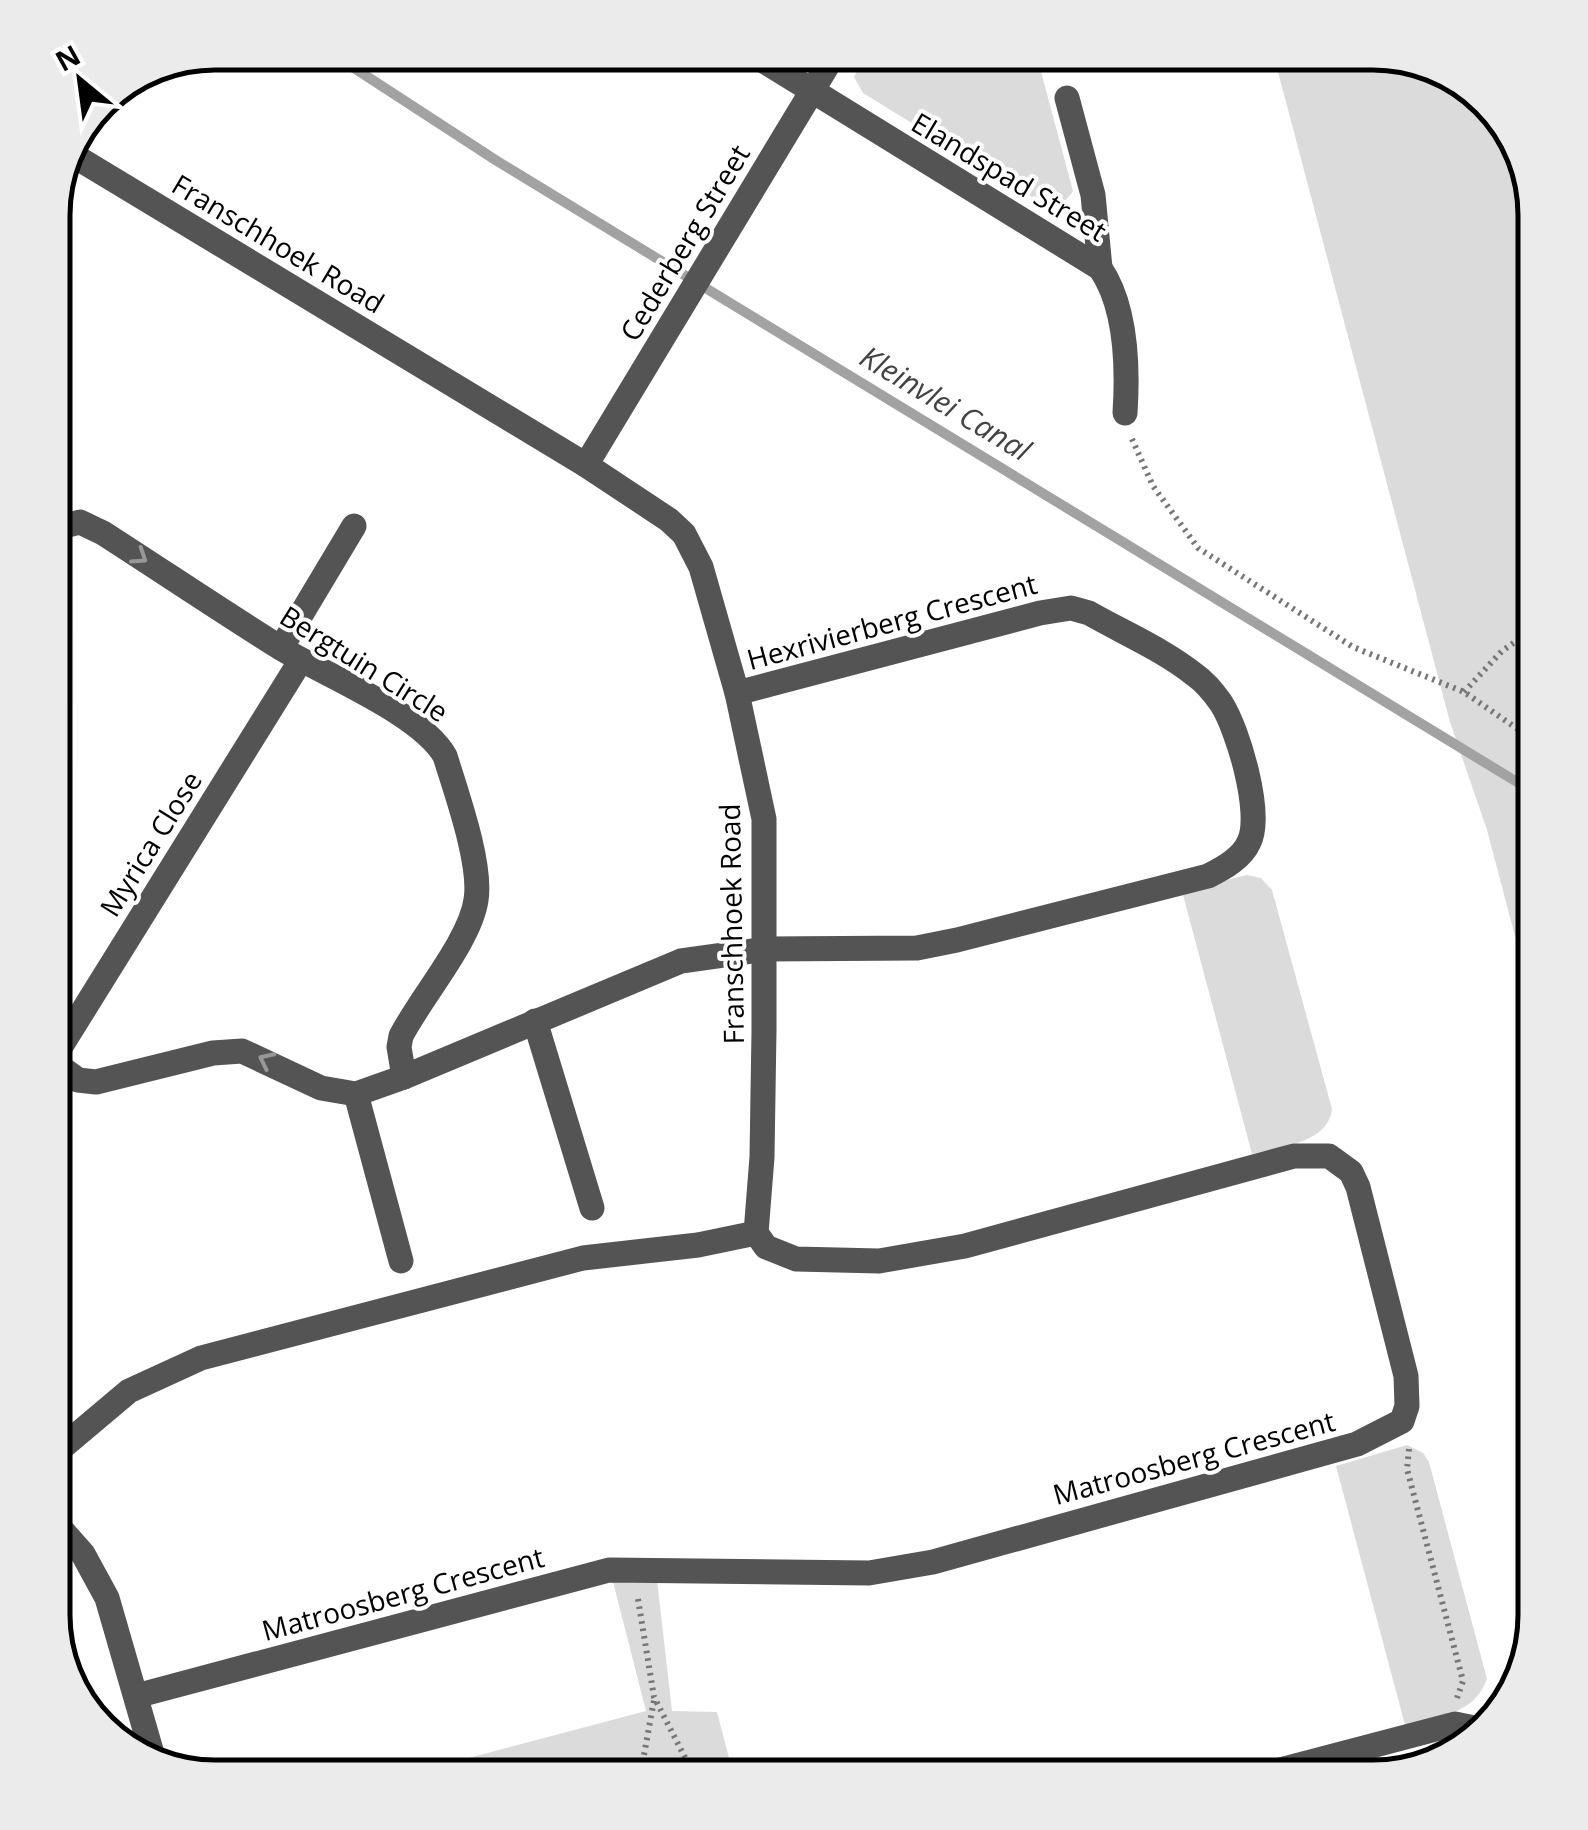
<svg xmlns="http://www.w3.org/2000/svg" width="1588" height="1830" font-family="'Open Sans',sans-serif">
<rect width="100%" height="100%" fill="#fff"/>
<g fill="#dbdbdb">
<path d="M 867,53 L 1036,53 L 1073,191 C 1065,204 1054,209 1040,202 L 863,93 L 854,77 Z"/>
<path d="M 1273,53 L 1383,53 L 1454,74 L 1502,116 L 1535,214 L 1535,1012 L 1487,830 L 1450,722 Z"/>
<path d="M 1247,875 L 1261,878 L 1272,890 L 1332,1109 C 1328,1144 1280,1146 1252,1154 L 1182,891 Z"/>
<path d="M 1407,1445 L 1423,1453 L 1429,1462 L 1487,1679 C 1473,1716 1439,1715 1405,1725 L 1336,1466 Z"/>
<path d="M 656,1571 L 672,1711 L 717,1712 L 734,1777 L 397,1777 L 646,1711 L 611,1574 Z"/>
</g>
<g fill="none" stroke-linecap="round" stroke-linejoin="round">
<path stroke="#a2a2a2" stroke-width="10" d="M 331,53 L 497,161 L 1535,793"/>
<g stroke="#767676" stroke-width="6" stroke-dasharray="2.5 5" stroke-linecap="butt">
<path d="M 1132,439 L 1153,486 L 1198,548 L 1353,647 L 1464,692 L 1535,741"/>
<path d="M 1464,692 L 1502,651 L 1535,628"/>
<path d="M 1409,1449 L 1407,1469 L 1463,1681 L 1457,1698"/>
<path d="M 638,1599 L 654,1697 L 695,1777"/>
<path d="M 640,1777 L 654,1700"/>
</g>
<g stroke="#545454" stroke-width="25">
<path d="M 751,53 L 1100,268 C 1127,307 1128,367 1125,413"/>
<path d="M 1067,98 L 1093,195 L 1100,268"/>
<path d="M 76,157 L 586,465 L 669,520 L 684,534 L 701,567 L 737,693 L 764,819 L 764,1030 L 762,1157 L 756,1233"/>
<path d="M 586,465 L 835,53"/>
<path d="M 53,529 L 80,522 L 103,533 C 162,571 220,610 279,647 C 322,674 421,713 445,756 C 456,792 482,864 476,900 C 470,941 421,997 401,1036 L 399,1047 L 404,1077"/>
<path d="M 281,648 L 354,526"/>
<path d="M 535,1021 L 592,1208"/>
<path d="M 53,1059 L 301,660"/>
<path d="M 53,1062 L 78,1080 L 96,1082 L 213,1053 L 242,1051 L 321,1088 L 356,1094 L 404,1077 L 681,961 L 766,949 L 917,948 L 957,940 L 1208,876 C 1224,868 1242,858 1249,842 C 1263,814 1238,729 1221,703 C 1214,693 1205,682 1195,675 C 1164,650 1124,633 1089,613 L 1071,608 L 1040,613 L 737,693"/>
<path d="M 356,1094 L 401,1261"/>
<path d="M 53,1455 L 129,1391 L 201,1358 L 583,1258 L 698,1245 L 756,1233"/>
<path d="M 53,1520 L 83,1554 L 107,1598 L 155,1764"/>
<path d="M 136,1696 L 609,1570 L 869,1573 L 933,1562 L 1357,1444 L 1402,1421 L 1407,1406 L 1406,1376 L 1358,1187 L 1351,1172 L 1329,1156 L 1294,1156 L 965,1246 L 879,1261 L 796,1259 L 766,1247 L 756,1233"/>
<path d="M 1254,1777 L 1455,1724 L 1484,1730"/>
</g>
</g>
<defs><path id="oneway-chevron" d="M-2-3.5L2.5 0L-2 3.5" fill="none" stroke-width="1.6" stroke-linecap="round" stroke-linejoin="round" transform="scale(2.5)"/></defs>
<g stroke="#989898">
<use href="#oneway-chevron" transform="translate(140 557) rotate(33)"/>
<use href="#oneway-chevron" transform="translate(266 1060) rotate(-154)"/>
</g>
<g text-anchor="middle" stroke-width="8" stroke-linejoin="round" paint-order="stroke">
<g font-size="28" fill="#000" stroke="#fff">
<text transform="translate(1009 177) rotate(31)" y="10">Elandspad Street</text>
<text transform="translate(685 243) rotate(-59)" y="10">Cederberg Street</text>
<text transform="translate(278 244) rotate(31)" y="10">Franschhoek Road</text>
<text transform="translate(892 622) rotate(-15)" y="10">Hexrivierberg Crescent</text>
<text transform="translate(364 664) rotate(32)" y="10">Bergtuin Circle</text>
<text transform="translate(151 844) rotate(-58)" y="10">Myrica Close</text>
<text transform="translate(732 924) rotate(-91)" y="10">Franschhoek Road</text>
<text transform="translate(1194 1458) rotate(-15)" y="10">Matroosberg Crescent</text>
<text transform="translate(403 1594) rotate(-15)" y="10">Matroosberg Crescent</text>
</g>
<g font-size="30" font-style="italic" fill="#434343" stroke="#fff">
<text transform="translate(945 404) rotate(31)" y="10">Kleinvlei Canal</text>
</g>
</g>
<path d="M0 0H1588V1830H0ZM215 70H1373A145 145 0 0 1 1518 215V1615A145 145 0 0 1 1373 1760H215A145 145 0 0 1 70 1615V215A145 145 0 0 1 215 70Z" fill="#ebebeb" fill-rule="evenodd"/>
<path fill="none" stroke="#000" stroke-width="5" d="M215 70H1373A145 145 0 0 1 1518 215V1615A145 145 0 0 1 1373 1760H215A145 145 0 0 1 70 1615V215A145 145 0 0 1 215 70Z"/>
<g transform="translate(80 80) rotate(331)" stroke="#ffffff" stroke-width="8" paint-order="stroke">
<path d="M0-8L18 38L0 25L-18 38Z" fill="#000000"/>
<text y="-15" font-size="28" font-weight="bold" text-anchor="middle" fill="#000000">N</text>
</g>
</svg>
